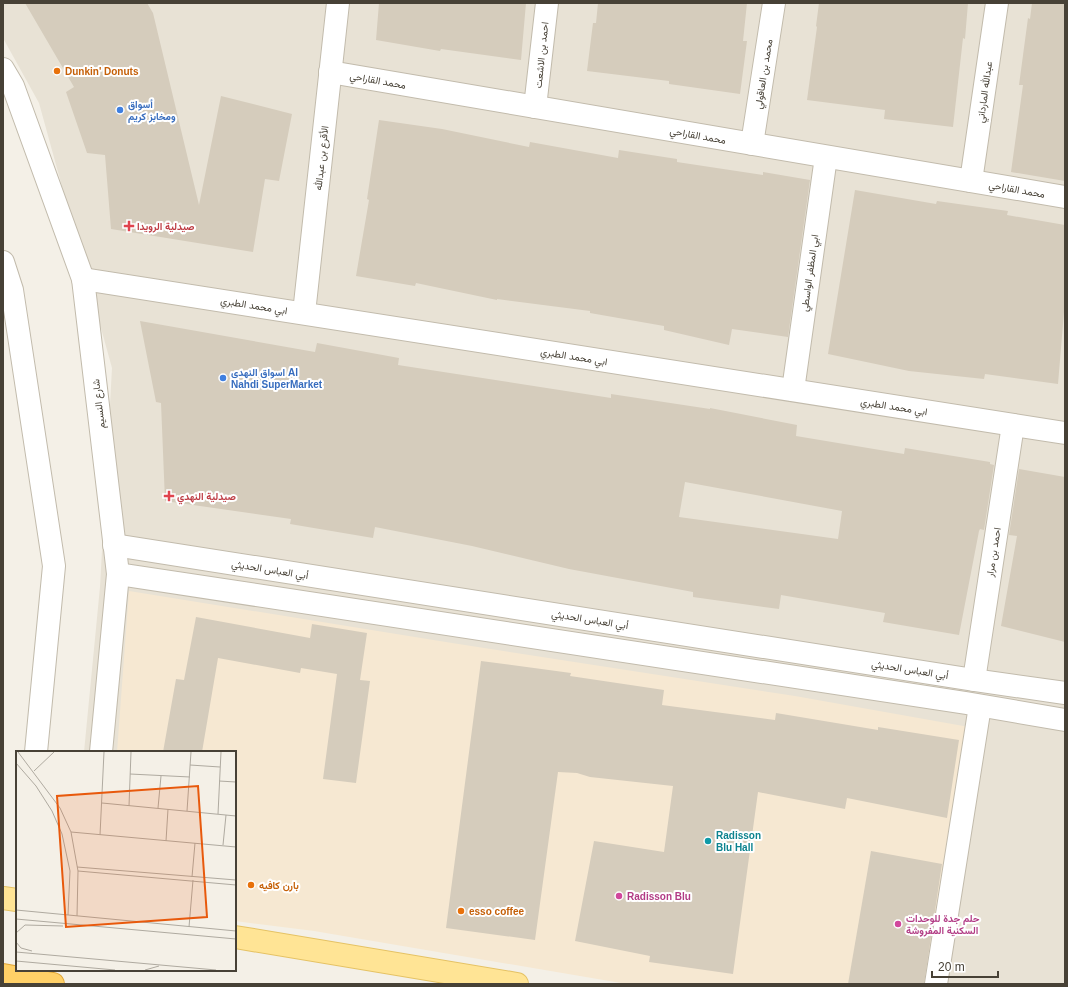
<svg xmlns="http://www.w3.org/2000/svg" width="1068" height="987" font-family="Helvetica,Vazirmatn,sans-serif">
<rect width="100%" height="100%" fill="#f4f0e7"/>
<path fill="#e8e2d5" d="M 3,3 L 1065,3 L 1065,984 L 646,984 L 235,752 L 84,752 L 100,587 L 112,368 L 39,103 L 3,38 Z"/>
<path fill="#f6e8d2" d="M 129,591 L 452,643 L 795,696 L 969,727 L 926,984 L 627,984 L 314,931 L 235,921 L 235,752 L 117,752 Z"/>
<g fill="#d5ccbc" fill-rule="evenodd">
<path d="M 25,3 L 147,3 L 153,13 L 199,205 L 221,96 L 292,114 L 279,181 L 265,179 L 253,252 L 111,229 L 105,155 L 87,153 L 66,92 L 74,87 Z"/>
<path d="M 379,3 L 526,3 L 521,60 L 441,49 L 440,51 L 376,40 Z"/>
<path d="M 598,3 L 747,3 L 743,41 L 747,41 L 740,94 L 669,84 L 669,81 L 587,71 L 593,23 L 596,23 Z"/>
<path d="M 819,3 L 968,3 L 965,39 L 963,38 L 953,127 L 884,119 L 885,110 L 807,100 L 817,27 L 816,26 Z"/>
<path d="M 1032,3 L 1065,3 L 1065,181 L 1011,172 L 1023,85 L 1019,85 L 1028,18 L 1030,19 Z"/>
<path d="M 379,120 L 442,129 L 529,147 L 530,142 L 618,158 L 619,150 L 677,159 L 677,162 L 763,175 L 763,172 L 810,180 L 788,337 L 732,329 L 729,345 L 664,330 L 664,326 L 590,313 L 590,311 L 497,299 L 497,300 L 416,283 L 415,286 L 356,276 L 369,200 L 367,199 Z"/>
<path d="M 855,190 L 936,204 L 937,201 L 1008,211 L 1007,215 L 1065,225 L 1065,300 L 1058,384 L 985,374 L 984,379 L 909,371 L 828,354 Z"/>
<path d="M 140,321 L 315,352 L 317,343 L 399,358 L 398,365 L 611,398 L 611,394 L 710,409 L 710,408 L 797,425 L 796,436 L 904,454 L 905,448 L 990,462 L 990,464 L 994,465 L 984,530 L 980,529 L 979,531 L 959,635 L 883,622 L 885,613 L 781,595 L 779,609 L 693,597 L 693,592 L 569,569 L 472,546 L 375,527 L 373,538 L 290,524 L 291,519 L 165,501 L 161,403 L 156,402 ZM 685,482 L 842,511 L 838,539 L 679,517 Z"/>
<path d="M 1019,469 L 1065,477 L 1065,642 L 1001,626 L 1017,536 L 1009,535 Z"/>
<path d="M 196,617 L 310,638 L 312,624 L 367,633 L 360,680 L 370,681 L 356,783 L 323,779 L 337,674 L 301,668 L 300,673 L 218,658 L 202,752 L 163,752 L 176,679 L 184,680 Z"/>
<path d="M 481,661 L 571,673 L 570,676 L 664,690 L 662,705 L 775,720 L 776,713 L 878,730 L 878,727 L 959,740 L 947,818 L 847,798 L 845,809 L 758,792 L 733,974 L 649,962 L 650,956 L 575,941 L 594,841 L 664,852 L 673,786 L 590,777 L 577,773 L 558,772 L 535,940 L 446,928 Z"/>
<path d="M 871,851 L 942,864 L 924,984 L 848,984 Z"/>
</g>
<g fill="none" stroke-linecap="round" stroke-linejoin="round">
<g stroke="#c2bbac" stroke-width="24">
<g id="minor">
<path d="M 3,69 L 13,86 L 83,279 L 118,574 L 101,752"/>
<path d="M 330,72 L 1065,197"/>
<path d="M 535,107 L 547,3"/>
<path d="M 752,144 L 774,3"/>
<path d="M 971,181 L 997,3"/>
<path d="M 3,262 L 12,290 L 54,566 L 36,752"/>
<path d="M 83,279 L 1065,433"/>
<path d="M 304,313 L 338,3"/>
<path d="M 793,390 L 826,157"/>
<path d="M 114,545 L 974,680 L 1065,693"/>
<path d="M 118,574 L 966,703 L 1065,720"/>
<path d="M 974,680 L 1013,425"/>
<path d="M 936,984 L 980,706"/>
</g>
</g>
<g stroke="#e5c264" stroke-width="24">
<g id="major">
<path d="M 3,898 L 17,900"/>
<path d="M 235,937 L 517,984"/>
</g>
</g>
<g stroke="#dfa536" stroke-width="24">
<path id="highway" d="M 3,975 L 53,984"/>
</g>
<use href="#minor" stroke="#fff" stroke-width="22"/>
<use href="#major" stroke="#ffe495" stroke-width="22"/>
<use href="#highway" stroke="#ffd067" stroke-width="22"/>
</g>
<g fill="#e8710a" stroke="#fff" stroke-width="1.5">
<circle cx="57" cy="71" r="4"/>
<circle cx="251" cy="885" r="4"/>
<circle cx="461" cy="911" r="4"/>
</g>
<g fill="#3f7fe0" stroke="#fff" stroke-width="1.5">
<circle cx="120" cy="110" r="4"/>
<circle cx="223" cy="378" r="4"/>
</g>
<g fill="#e0444e" stroke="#fff" stroke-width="1.5">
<path d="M127 220h4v4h4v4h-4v4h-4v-4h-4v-4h4z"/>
<path d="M167 490h4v4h4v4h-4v4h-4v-4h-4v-4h4z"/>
</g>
<circle fill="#0f9aa8" stroke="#fff" stroke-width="1.5" cx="708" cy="841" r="4"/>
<g fill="#d1479c" stroke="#fff" stroke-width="1.5">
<circle cx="619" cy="896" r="4"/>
<circle cx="898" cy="924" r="4"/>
</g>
<g text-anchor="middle" stroke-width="4" stroke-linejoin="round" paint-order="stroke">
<g font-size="10" fill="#474136" stroke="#fff">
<text transform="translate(541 55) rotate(-84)" y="4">احمد بن الاشعت</text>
<text transform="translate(763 74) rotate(-81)" y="4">محمد بن العاقولي</text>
<text transform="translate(378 80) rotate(10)" y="4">محمد القاراحي</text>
<text transform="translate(984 92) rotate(-82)" y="4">عبدالله المارداني</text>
<text transform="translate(698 135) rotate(10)" y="4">محمد القاراحي</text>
<text transform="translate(321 158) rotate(-84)" y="4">الأقرع بن عبدالله</text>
<text transform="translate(1017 189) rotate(10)" y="4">محمد القاراحي</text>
<text transform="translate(809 273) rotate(-82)" y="4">ابي المظفر الواسطي</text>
<text transform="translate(254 305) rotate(9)" y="4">ابي محمد الطبري</text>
<text transform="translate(574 356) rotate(9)" y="4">ابي محمد الطبري</text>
<text transform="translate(98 404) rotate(-97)" y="4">شارع النسيم</text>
<text transform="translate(894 406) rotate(9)" y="4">ابي محمد الطبري</text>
<text transform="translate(993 552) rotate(-81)" y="4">احمد بن مرار</text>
<text transform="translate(270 569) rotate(9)" y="4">أبي العباس الحديثي</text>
<text transform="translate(590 619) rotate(9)" y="4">أبي العباس الحديثي</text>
<text transform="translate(910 669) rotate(9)" y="4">أبي العباس الحديثي</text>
</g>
<g font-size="10" font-weight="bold" fill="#c56008" stroke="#fff" text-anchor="start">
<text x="65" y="75">Dunkin' Donuts</text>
<text x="259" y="889">بارن كافيه</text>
<text x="469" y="915">esso coffee</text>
</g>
<g font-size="10" font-weight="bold" fill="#366cbe" stroke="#fff" text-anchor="start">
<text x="128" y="108">أسواق<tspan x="128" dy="12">ومخابز كريم</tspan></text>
<text x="231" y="376">اسواق النهدي Al<tspan x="231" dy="12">Nahdi SuperMarket</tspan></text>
</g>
<g font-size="10" font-weight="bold" fill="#be3a42" stroke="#fff" text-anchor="start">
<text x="137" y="230">صيدلية الرويدا</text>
<text x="177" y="500">صيدلية النهدي</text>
</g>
<g font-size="10" font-weight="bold" fill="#0d838f" stroke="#fff" text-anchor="start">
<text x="716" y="839">Radisson<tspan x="716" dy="12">Blu Hall</tspan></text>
</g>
<g font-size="10" font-weight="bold" fill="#b23c85" stroke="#fff" text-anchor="start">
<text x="627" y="900">Radisson Blu</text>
<text x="906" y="922">حلم جدة للوحدات<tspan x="906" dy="12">السكنية المفروشة</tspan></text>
</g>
</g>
<g transform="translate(16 751)">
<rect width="220" height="220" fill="#f4f0e7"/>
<path fill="none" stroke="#afaaa0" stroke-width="1" d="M 2,1 L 44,57 L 55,81 L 62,120 L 61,165M 0,12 L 20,35 L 36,60 L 46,83 L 54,120 L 52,164M 174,14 L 204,16M 18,20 L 38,1M 114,23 L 174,26M 203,30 L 220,31M 86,52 L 220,65M 113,55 L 115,1M 142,57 L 145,25M 171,60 L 175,1M 202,63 L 205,1M 55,81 L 220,96M 84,84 L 88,1M 150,90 L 152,58M 207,94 L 210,64M 61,116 L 220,129M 62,120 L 220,134M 176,126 L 179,92M 0,159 L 220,180M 0,168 L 220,188M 173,176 L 177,129M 0,182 L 9,174 L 47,175M 0,191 L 5,197 L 16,200M 0,201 L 200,219M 0,210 L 99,219M 129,219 L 143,215"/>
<path fill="#e8590c" fill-opacity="0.15" stroke="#e8590c" stroke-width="2" d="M 182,35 L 191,166 L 50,176 L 41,45 Z"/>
<rect width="220" height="220" fill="none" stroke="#474136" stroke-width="2"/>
</g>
<rect width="1068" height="987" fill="none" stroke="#474136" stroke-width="8"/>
<path d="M932 971v6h66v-6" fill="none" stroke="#474136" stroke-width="2"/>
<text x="938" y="971" font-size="12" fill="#474136" stroke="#ffffff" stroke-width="3" paint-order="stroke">20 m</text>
</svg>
